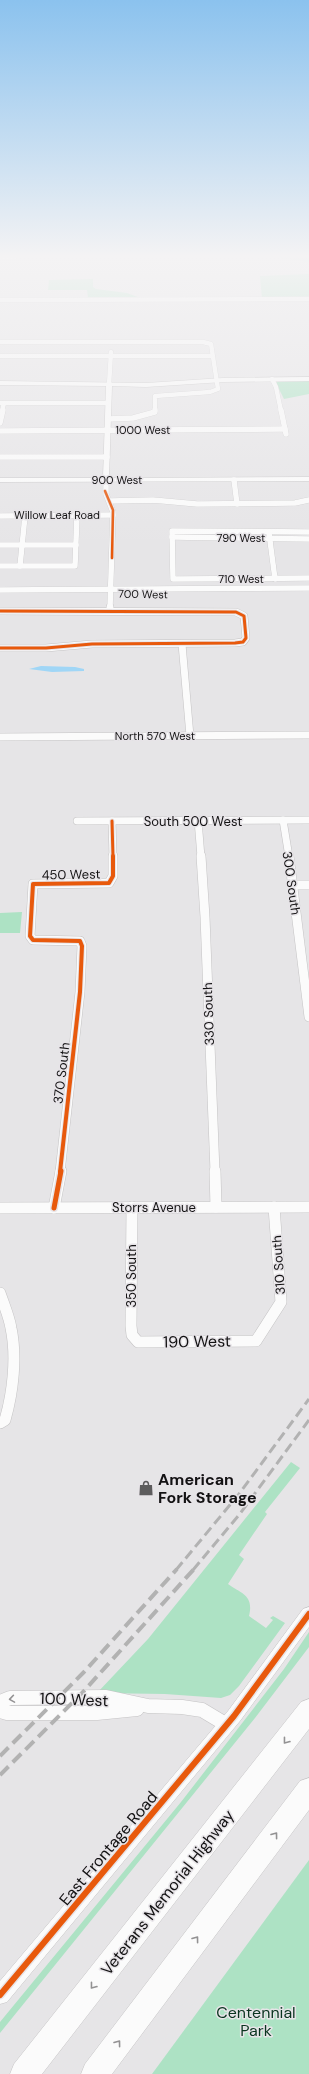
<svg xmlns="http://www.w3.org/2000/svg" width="309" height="2074" font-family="'DM Sans',sans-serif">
<rect width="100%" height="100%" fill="#e6e5e7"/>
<g fill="#ade2c4">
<path d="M 260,255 L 300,255 L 309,258 L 309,262 Z"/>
<path d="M 309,274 L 309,299 L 262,299 L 260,276 Z"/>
<path d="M 93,279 L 93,287 L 96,289 L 127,293 L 143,299 L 88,298 L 87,290 L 48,290 L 49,280 Z"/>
<path d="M 279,381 L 309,381 L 309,394 L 284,399 L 276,383 Z"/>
<path d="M 22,912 L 20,933 L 0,933 L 0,913 Z"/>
<path d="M 291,1462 L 300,1468 L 265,1512 L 267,1514 L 239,1555 L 244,1559 L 228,1584 C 242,1594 254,1595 249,1616 L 266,1628 L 273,1620 L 270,1618 L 273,1616 L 285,1623 L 239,1686 L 230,1695 L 221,1698 L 165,1694 L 97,1693 L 148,1639 Z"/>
<path d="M 309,1632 L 309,1647 L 255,1718 L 0,2033 L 0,2022 L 181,1802 L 284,1669 Z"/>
<path d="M 309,1860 L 309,2074 L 152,2074 Z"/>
</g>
<path fill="#a0d6f6" d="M 41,666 L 75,667 L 84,669 L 84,671 L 52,672 L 29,669 Z"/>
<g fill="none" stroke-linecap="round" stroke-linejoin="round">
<path stroke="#a0d6f6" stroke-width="1" d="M 265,255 L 309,260"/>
<g stroke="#c4c3c4" stroke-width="5">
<g id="minor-far5">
<path d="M 0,257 L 15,257 L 15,255"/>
<path d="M 0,300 L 309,299"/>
<path d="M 0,342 L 203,342 L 211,344 L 218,389 L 210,392 L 155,396 L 155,411"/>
<path d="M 0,356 L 212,356"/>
<path d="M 272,379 L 276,387 L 281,411"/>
<path d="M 109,385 L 111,352"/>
<path d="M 0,403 L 108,403"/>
<path d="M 2,411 L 4,403"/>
</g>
</g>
<g stroke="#c4c3c4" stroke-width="6">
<g id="minor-far4">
<path d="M 281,410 L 286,434"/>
<path d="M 108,419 L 133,418 L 155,412 L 155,410"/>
<path d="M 0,423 L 3,410"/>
<path d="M 0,431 L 285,429"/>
<path d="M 0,457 L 107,457"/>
<path d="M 106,480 L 106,494 L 113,512 L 110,608"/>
<path d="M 234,480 L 237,504"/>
<path d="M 110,501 L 153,500 L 197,504 L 295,503 L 309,500"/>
<path d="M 0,516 L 113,515"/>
<path d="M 309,532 L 172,531 L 173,579 L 309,578"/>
<path d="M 269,533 L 275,579"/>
<path d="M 172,537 L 309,539"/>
<path d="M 0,545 L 76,545"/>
<path d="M 0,566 L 75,566 L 77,515"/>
<path d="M 20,566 L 25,516"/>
<path d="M 0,590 L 309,588"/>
</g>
</g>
<g stroke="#c4c3c4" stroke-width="8">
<g id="minor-far3">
<path d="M 0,611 L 236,612 L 244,616 L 246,638 L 243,642 L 235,643 L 92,644 L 46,648 L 0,648"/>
<path d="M 110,611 L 110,607"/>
<path d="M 182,644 L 190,736"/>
<path d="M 0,737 L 309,735"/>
<path d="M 198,820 L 201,857"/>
<path d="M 283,820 L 289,857"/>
<path d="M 77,821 L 309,820"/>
<path d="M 112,821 L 113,857"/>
</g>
</g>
<g stroke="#c4c3c4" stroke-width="10">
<g id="minor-far2">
<path d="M 201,856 L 205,917 L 215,1172"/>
<path d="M 289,856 L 309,1017"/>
<path d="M 293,885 L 309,885"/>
<path d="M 60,1172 L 80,992 L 82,946 L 80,941 L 33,940 L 30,936 L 33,884 L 109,883 L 113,876 L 113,856"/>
</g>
</g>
<g stroke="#c4c3c4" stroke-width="12">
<g id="minor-far1">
<path d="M 215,1171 L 216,1207"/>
<path d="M 132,1207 L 131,1326 L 132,1335 L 138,1342 L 256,1341 L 281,1302 L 274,1207"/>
<path d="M 0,1208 L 309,1207"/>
<path d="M 54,1208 L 61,1171"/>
<path d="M 0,1293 C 4,1305 9,1316 11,1328 C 17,1357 13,1392 5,1420 L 0,1423"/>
</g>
</g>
<g stroke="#c4c3c4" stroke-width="15">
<g id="minor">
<path d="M 0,1702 L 10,1698 L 106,1697 L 148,1706 L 182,1707 L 202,1710 L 227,1725"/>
<path d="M 0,1711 L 7,1713 L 97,1713 L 137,1709"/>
</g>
</g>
<g stroke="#c4c3c4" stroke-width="1">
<g id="tertiary">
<path d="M 304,255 L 309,255 L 309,257 Z"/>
<path d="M 309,377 L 309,381 L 223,382 L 146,387 L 112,386 L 109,478 L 309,477 L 309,481 L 0,482 L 0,478 L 103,478 L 106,386 L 0,385 L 0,381 L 146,383 L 223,378 Z"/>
<path d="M 309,1607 L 309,1627 L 240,1721 L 7,2002 L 0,2004 L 0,1981 L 228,1711 L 303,1609 Z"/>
</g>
</g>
<g stroke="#c4c3c4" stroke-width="1">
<g id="motorway">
<path d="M 309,1699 L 309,1729 L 42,2074 L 10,2074 L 14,2064 L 301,1702 Z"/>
<path d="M 309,1778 L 309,1810 L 112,2074 L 81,2074 L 85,2064 L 300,1781 Z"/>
</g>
</g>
<use href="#minor-far5" stroke="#fbfbfb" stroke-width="4.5"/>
<use href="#minor-far4" stroke="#fbfbfb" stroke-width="5.5"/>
<use href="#minor-far3" stroke="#fbfbfb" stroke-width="7"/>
<use href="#minor-far2" stroke="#fbfbfb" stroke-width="9"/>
<use href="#minor-far1" stroke="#fbfbfb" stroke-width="11"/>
<use href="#minor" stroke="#fbfbfb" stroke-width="14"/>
<use href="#tertiary" fill="#fbfbfb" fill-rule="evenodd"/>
<use href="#motorway" fill="#fbfbfb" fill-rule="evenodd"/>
<g stroke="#b2b2b2" stroke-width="3" stroke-dasharray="10 5" stroke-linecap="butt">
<path d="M 176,1570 L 239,1494 L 309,1399"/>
<path d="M 193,1570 L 239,1515 L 309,1420"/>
</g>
<g stroke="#b2b2b2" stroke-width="4" stroke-dasharray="12 6" stroke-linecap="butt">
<path d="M 0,1756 L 84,1672 L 177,1569"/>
<path d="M 0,1775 L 83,1692 L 194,1569"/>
</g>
<g stroke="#e7e4e8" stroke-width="4">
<path id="cycleway-far4" d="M 105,491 L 113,510 L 112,558"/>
</g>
<g stroke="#e7e4e8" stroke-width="5">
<g id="cycleway-far3">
<path d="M 0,611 L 236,612 L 244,616 L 246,638 L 243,642 L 235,643 L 92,644 L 46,648 L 0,648"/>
<path d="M 112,821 L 113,857"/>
</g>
</g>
<g stroke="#e7e4e8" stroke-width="6">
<path id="cycleway-far2" d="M 60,1172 L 80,992 L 82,946 L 80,941 L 33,940 L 30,936 L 33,884 L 109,883 L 113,876 L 113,856"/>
</g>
<g stroke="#e7e4e8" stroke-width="8">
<path id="cycleway-far1" d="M 54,1208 L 61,1171"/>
</g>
<g stroke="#e7e4e8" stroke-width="9">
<path id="cycleway" d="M 0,1995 L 234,1716 L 309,1614"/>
</g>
<use href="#cycleway-far4" stroke="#e8590c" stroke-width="2.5"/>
<use href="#cycleway-far3" stroke="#e8590c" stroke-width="3"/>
<use href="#cycleway-far2" stroke="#e8590c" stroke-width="4"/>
<use href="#cycleway-far1" stroke="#e8590c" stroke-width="5"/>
<use href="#cycleway" stroke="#e8590c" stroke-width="6"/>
</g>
<defs><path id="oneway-chevron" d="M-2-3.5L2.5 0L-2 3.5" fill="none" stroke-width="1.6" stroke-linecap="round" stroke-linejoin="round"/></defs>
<g stroke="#939293">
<use href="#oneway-chevron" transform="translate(12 1699) rotate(171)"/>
<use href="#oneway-chevron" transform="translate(286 1741) rotate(128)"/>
<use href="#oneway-chevron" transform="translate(275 1835) rotate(-53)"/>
<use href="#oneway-chevron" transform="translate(196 1939) rotate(-53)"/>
<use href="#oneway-chevron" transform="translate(93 1986) rotate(128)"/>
<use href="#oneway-chevron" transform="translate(118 2043) rotate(-53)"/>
</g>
<linearGradient id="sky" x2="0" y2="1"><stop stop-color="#8bc2ee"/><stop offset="0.47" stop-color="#f4f3f4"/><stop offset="1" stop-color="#f4f3f4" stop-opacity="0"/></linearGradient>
<rect width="309" height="545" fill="url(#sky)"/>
<defs>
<g id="shop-bare" transform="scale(1.2)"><path d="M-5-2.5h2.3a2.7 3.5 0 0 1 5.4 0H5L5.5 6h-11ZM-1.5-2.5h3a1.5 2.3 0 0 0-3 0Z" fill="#5d5c5d" stroke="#e7e4e8" stroke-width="2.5" paint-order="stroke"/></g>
</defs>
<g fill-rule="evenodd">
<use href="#shop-bare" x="146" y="1488"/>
</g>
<g text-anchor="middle" stroke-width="3" stroke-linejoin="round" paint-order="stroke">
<g font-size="11" fill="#131213" stroke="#e7e4e8">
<text x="143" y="434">1000 West</text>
<text x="117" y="484">900 West</text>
<text x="57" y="519">Willow Leaf Road</text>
<text x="241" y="542">790 West</text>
<text x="241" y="583">710 West</text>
<text transform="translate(143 594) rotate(1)" y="4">700 West</text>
<text x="155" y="740">North 570 West</text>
</g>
<g font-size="13" fill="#131213" stroke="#e7e4e8">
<text x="193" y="826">South 500 West</text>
<text transform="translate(71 874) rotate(-1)" y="5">450 West</text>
<text transform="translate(292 883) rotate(82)" y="5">300 South</text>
<text transform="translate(208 1014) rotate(-92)" y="5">330 South</text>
<text transform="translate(61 1073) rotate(-83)" y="5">370 South</text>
<text x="154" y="1212">Storrs Avenue</text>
<text transform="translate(278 1265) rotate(-94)" y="5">310 South</text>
<text transform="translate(131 1276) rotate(-90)" y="5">350 South</text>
</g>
<g font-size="16" fill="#131213" stroke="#e7e4e8">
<text transform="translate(197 1341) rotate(-1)" y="6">190 West</text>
<text transform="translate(74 1699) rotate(2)" y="6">100 West</text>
<text transform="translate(108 1848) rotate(-50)" y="6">East Frontage Road</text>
<text transform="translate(167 1892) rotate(-52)" y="6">Veterans Memorial Highway</text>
</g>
<g font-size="16" font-weight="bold" fill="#131213" stroke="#e7e4e8" text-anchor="start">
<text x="158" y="1485">American<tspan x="158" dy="18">Fork Storage</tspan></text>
</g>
<g font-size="16" fill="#09341f" stroke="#e7e4e8">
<text x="256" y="2018">Centennial<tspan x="256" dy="18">Park</tspan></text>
</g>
</g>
</svg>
